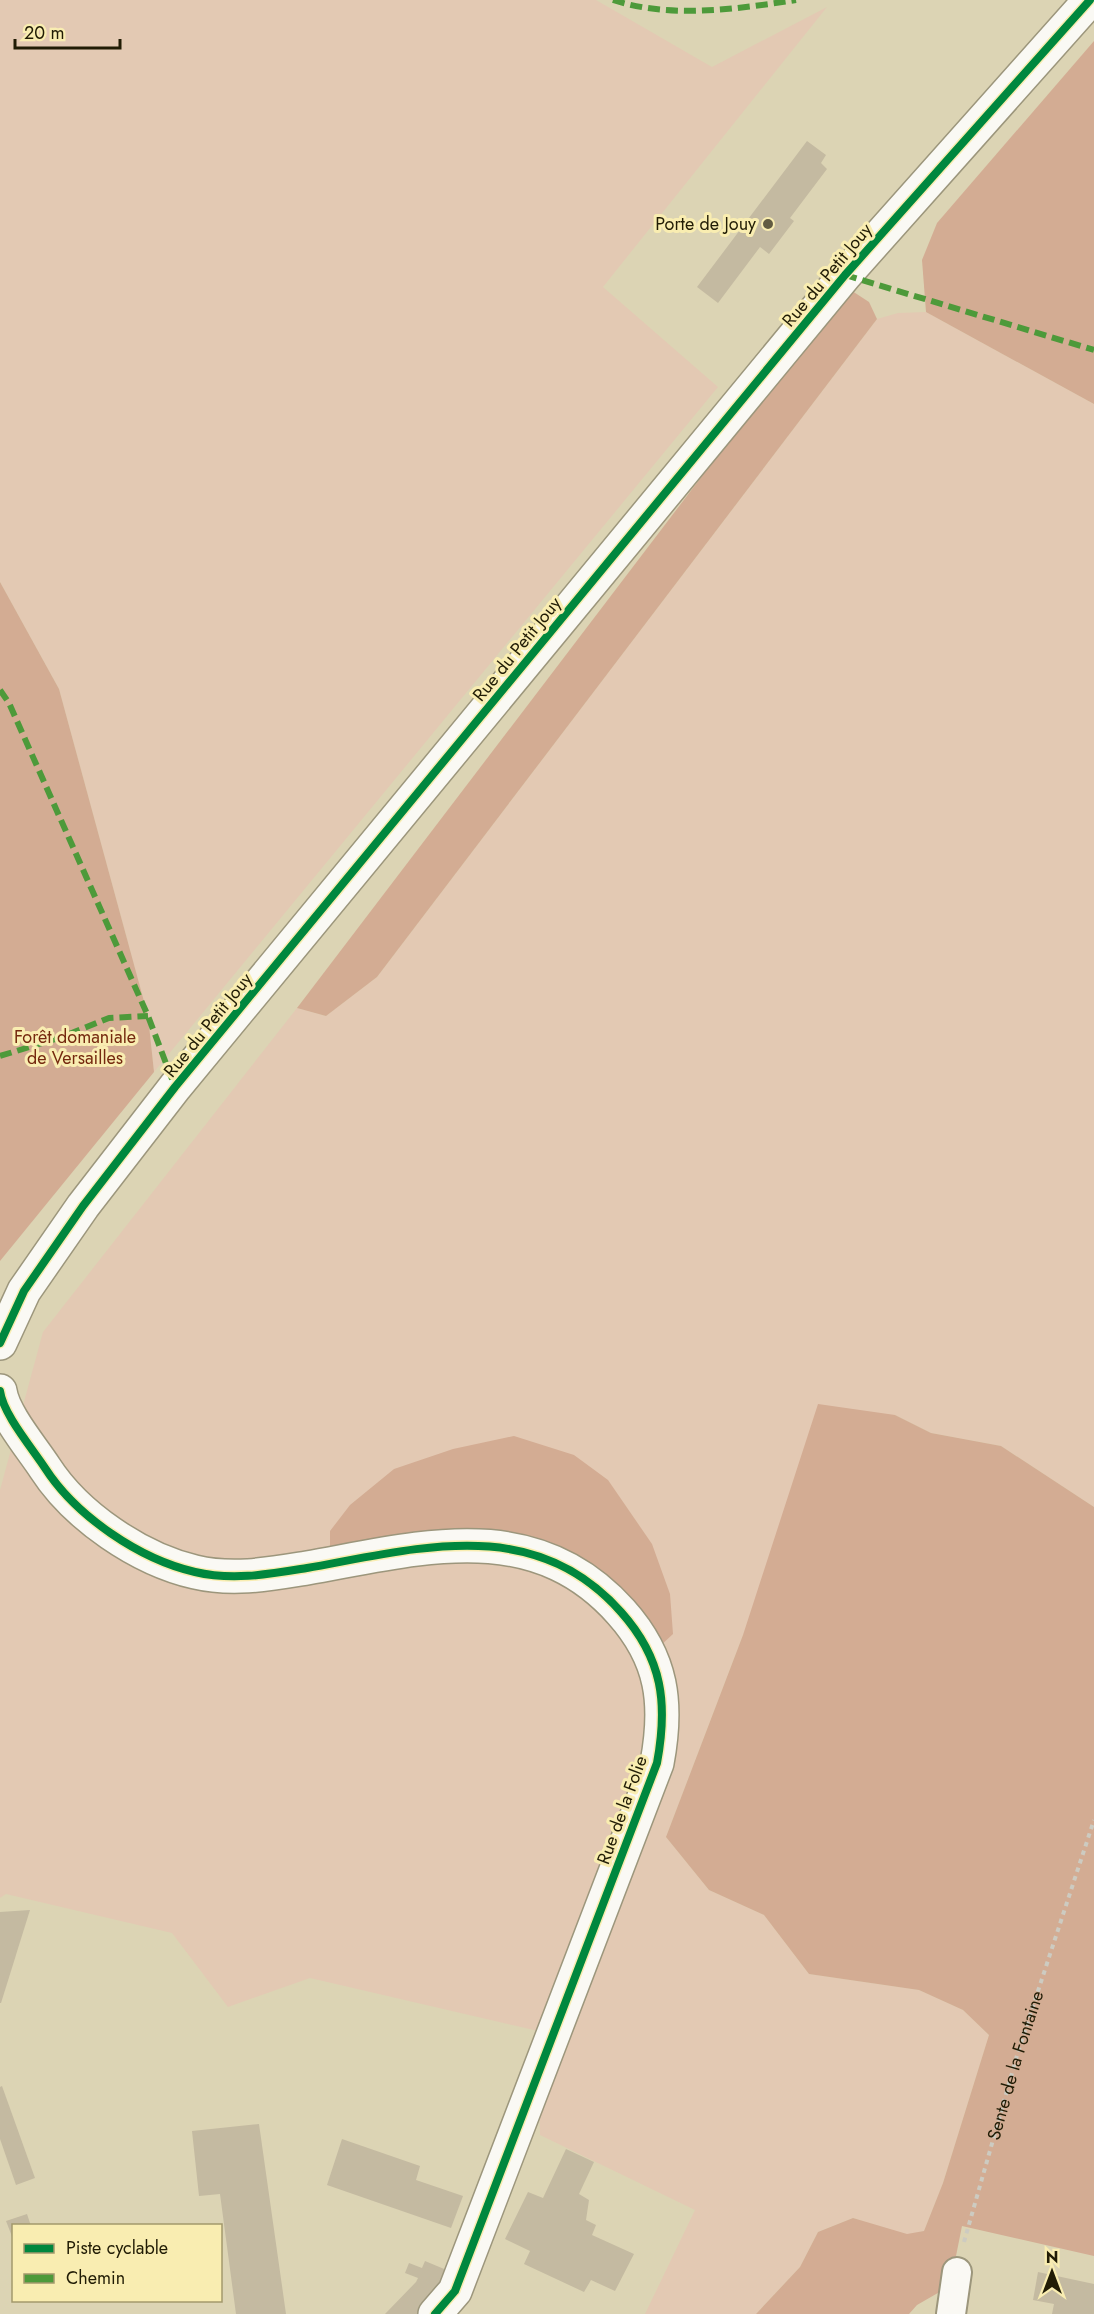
<svg xmlns="http://www.w3.org/2000/svg" width="1094" height="2314" font-family="Jost,sans-serif">
<rect width="100%" height="100%" fill="#dcd4b4"/>
<g fill="#e3c9b3">
<path d="M 0,0 L 596,0 L 712,67 L 827,7 L 603,287 L 718,387 L 154,1072 L 148,1016 L 59,689 L 0,582 Z"/>
<path d="M 926,312 L 1094,404 L 1094,1507 L 1001,1446 L 931,1433 L 895,1415 L 743,1635 L 666,1837 L 709,1890 L 764,1915 L 809,1974 L 919,1990 L 963,2010 L 989,2035 L 943,2183 L 924,2231 L 907,2235 L 853,2218 L 818,2232 L 800,2267 L 756,2314 L 645,2314 L 695,2210 L 540,2135 L 538,2031 L 310,1978 L 228,2007 L 172,1933 L 6,1894 L 0,1898 L 0,1490 L 43,1332 L 297,1008 L 326,1016 L 377,977 L 877,319 L 898,313 Z"/>
</g>
<g fill="#d3ac93">
<path d="M 1094,41 L 1094,404 L 926,312 L 922,260 L 937,223 Z"/>
<path d="M 846,287 L 869,302 L 877,319 L 377,977 L 326,1016 L 297,1008 Z"/>
<path d="M 0,582 L 59,689 L 148,1016 L 154,1072 L 0,1261 Z"/>
<path d="M 818,1404 L 895,1415 L 931,1433 L 1001,1446 L 1094,1507 L 1094,2256 L 962,2226 L 950,2286 L 917,2305 L 909,2314 L 756,2314 L 800,2267 L 818,2232 L 853,2218 L 907,2234 L 924,2231 L 943,2183 L 989,2035 L 963,2010 L 919,1990 L 809,1974 L 764,1915 L 709,1890 L 666,1837 L 743,1635 Z"/>
<path d="M 514,1436 L 574,1455 L 608,1480 L 652,1544 L 670,1594 L 673,1634 L 659,1647 L 531,1538 L 472,1529 L 381,1542 L 330,1554 L 330,1531 L 350,1505 L 394,1469 L 453,1449 Z"/>
</g>
<g fill="#c4baa1">
<path d="M 807,141 L 826,155 L 821,163 L 827,169 L 790,218 L 794,221 L 769,254 L 760,247 L 718,303 L 697,287 Z"/>
<path d="M 30,1910 L 1,2003 L 0,2003 L 0,1912 Z"/>
<path d="M 2,2086 L 35,2178 L 16,2185 L 0,2139 L 0,2087 Z"/>
<path d="M 259,2124 L 286,2314 L 236,2314 L 220,2194 L 199,2196 L 192,2131 Z"/>
<path d="M 342,2139 L 420,2166 L 416,2180 L 463,2196 L 451,2228 L 327,2185 Z"/>
<path d="M 566,2149 L 594,2162 L 579,2194 L 589,2200 L 586,2220 L 596,2225 L 592,2235 L 634,2254 L 615,2291 L 591,2280 L 584,2292 L 524,2264 L 530,2251 L 505,2239 L 528,2192 L 543,2198 Z"/>
<path d="M 27,2214 L 31,2226 L 14,2226 L 13,2239 L 6,2221 Z"/>
<path d="M 425,2261 L 449,2271 L 438,2291 L 417,2314 L 385,2314 L 416,2282 L 418,2278 L 405,2273 L 409,2263 L 422,2268 Z"/>
<path d="M 1038,2272 L 1094,2284 L 1094,2314 L 1052,2314 L 1054,2304 L 1033,2300 Z"/>
</g>
<g fill="none" stroke-linecap="round" stroke-linejoin="round">
<g stroke="#9c967c" stroke-width="32">
<path id="minor" d="M 951,2314 L 957,2272"/>
</g>
<g stroke="#9c967c" stroke-width="36">
<g id="tertiary">
<path d="M 0,1343 L 24,1291 L 83,1206 L 175,1087 L 845,275 L 1090,0"/>
<path d="M 0,1391 C 3,1414 32,1448 45,1468 C 76,1516 139,1559 195,1572 C 233,1581 270,1574 307,1568 C 420,1548 534,1514 621,1612 C 663,1659 668,1704 657,1763 L 455,2291 L 435,2314"/>
</g>
</g>
<path stroke="#cdcbc1" stroke-width="4" stroke-dasharray="4.5 4.5" stroke-linecap="butt" id="s1" d="M 964,2242 L 1018,2052 L 1094,1820"/>
<use href="#minor" stroke="#faf9f4" stroke-width="28"/>
<use href="#tertiary" stroke="#faf9f4" stroke-width="33"/>
<g stroke="#4d9a3a" stroke-width="6" stroke-dasharray="12 6" stroke-linecap="butt">
<path d="M 613,0 C 671,19 736,9 796,0"/>
<path d="M 845,275 L 1094,350"/>
<path d="M 0,690 L 9,703 L 148,1016 L 175,1087"/>
<path d="M 0,1056 L 59,1038 L 109,1018 L 148,1016"/>
</g>
<g stroke="#f9edb1" stroke-width="11">
<g id="cycleway">
<path d="M 0,1343 L 24,1291 L 83,1206 L 175,1087 L 845,275 L 1090,0"/>
<path d="M 0,1391 C 3,1414 32,1448 45,1468 C 76,1516 139,1559 195,1572 C 233,1581 270,1574 307,1568 C 420,1548 534,1514 621,1612 C 663,1659 668,1704 657,1763 L 455,2291 L 435,2314"/>
</g>
</g>
<use href="#cycleway" stroke="#00873e" stroke-width="8"/>
</g>
<circle fill="#625c42" stroke="#f9edb1" stroke-width="2" cx="768" cy="224" r="6"/>
<g text-anchor="middle" stroke-width="6" stroke-linejoin="round" paint-order="stroke">
<g font-size="18" fill="#211c05" stroke="#f9edb1" text-anchor="end">
<text x="756" y="230">Porte de Jouy</text>
</g>
<g font-size="18" fill="#211c05" stroke="#f9edb1">
<text transform="translate(827 275) rotate(-50)" y="6">Rue du Petit Jouy</text>
<text transform="translate(517 649) rotate(-51)" y="6">Rue du Petit Jouy</text>
<text transform="translate(208 1025) rotate(-51)" y="6">Rue du Petit Jouy</text>
<text transform="translate(622 1810) rotate(-70)" y="6">Rue de la Folie</text>
<text dy="6" stroke="none"><textPath href="#s1" startOffset="184">Sente de la Fontaine</textPath></text>
</g>
<g font-size="18" fill="#75290f" stroke="#f9edb1">
<text x="75" y="1043">Forêt domaniale<tspan x="75" dy="21">de Versailles</tspan></text>
</g>
</g>
<rect x="12" y="2224" width="210" height="78" fill="#f9edb1" stroke="#a3996c" stroke-width="1.5"/>
<rect x="24" y="2244" width="30" height="9" fill="#00873e" stroke="#a3996c" stroke-width="1.5"/>
<text x="66" y="2254" font-size="18" fill="#211c05">Piste cyclable</text>
<rect x="24" y="2274" width="30" height="9" fill="#4d9a3a" stroke="#a3996c" stroke-width="1.5"/>
<text x="66" y="2284" font-size="18" fill="#211c05">Chemin</text>
<g transform="translate(1052 2272)" stroke="#f9edb1" stroke-width="4.5" paint-order="stroke">
<path d="M0-4.5L10 22L0 15L-10 22Z" fill="#211c05"/>
<text y="-9" font-size="16" font-weight="bold" text-anchor="middle" fill="#211c05">N</text>
</g>
<path d="M15 39v9h105v-9" fill="none" stroke="#211c05" stroke-width="3"/>
<text x="24" y="39" font-size="18" fill="#211c05" stroke="#f9edb1" stroke-width="4.5" paint-order="stroke">20 m</text>
</svg>
